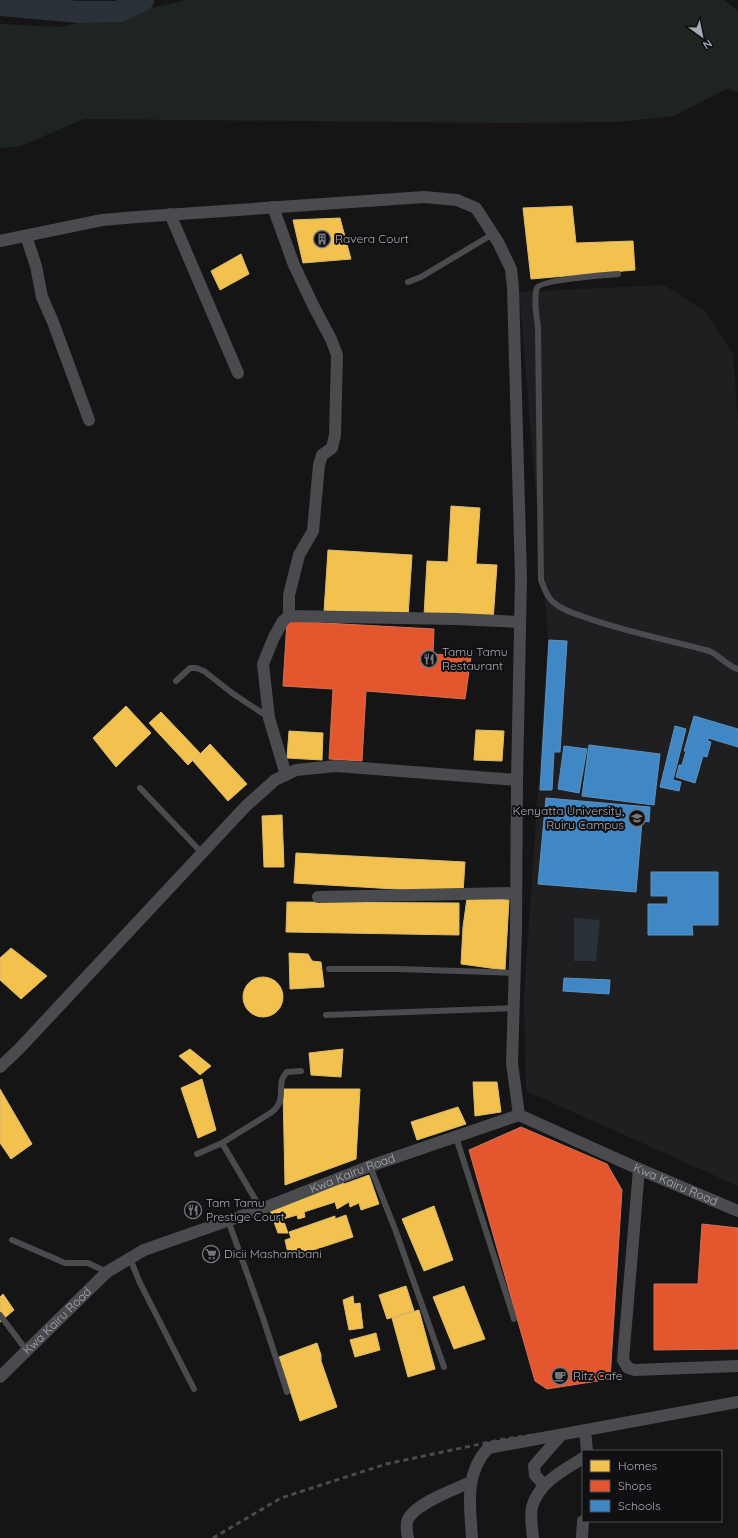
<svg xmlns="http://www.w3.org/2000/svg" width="738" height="1538" font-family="Quicksand,sans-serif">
<rect width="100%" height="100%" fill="#151515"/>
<path fill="#1f1f21" d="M 664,285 L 705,311 L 733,354 L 738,421 L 738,1186 L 526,1091 L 524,999 L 548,636 L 519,292 Z"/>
<path fill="#1e241f" d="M 188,0 L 724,0 L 738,11 L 738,92 L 726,89 L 674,116 L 619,122 L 503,123 L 84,119 L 21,146 L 0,148 L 0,24 L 60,27 Z"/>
<path fill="#2b3138" d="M 574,918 L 600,920 L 596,961 L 574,961 Z"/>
<g fill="#f2c14e" stroke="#dcba6d">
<path d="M 572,206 L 576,243 L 633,241 L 635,270 L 531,279 L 523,208 Z"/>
<path d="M 340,218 L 351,259 L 303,263 L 293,220 Z"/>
<path d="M 241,254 L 249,274 L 220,290 L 211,271 Z"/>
<path d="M 451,506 L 480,508 L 476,564 L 497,565 L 493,621 L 424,616 L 427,561 L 448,562 Z"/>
<path d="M 328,550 L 412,555 L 408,617 L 324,612 Z"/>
<path d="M 126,706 L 151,733 L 116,767 L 93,738 Z"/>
<path d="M 161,712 L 200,753 L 188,765 L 149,723 Z"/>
<path d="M 476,730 L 504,731 L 502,761 L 474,760 Z"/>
<path d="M 289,731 L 323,733 L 322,760 L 287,758 Z"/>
<path d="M 210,744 L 247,784 L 228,801 L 193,761 Z"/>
<path d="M 282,815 L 284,867 L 264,867 L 262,816 Z"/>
<path d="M 296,853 L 465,862 L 463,893 L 294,883 Z"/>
<path d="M 467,898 L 509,900 L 505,970 L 461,964 L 463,927 Z"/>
<path d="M 287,902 L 459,903 L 459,935 L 286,932 Z"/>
<path d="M 11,948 L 47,976 L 21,999 L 0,980 L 0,958 Z"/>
<path d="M 289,953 L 308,954 L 312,961 L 321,962 L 324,987 L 290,989 Z"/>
<circle cx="263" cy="997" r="20"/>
<path d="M 190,1049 L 211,1066 L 200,1075 L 179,1056 Z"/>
<path d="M 343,1049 L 341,1077 L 311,1075 L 309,1053 Z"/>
<path d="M 202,1079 L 216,1130 L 198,1138 L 181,1088 Z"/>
<path d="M 473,1082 L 497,1082 L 501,1112 L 475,1116 Z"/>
<path d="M 0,1089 L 32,1144 L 11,1159 L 0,1143 Z"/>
<path d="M 283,1089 L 360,1089 L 356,1159 L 285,1185 Z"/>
<path d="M 458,1107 L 466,1124 L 417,1140 L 411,1122 Z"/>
<path d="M 369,1175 L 379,1204 L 361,1210 L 359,1203 L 350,1207 L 349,1202 L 337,1209 L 335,1202 L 304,1212 L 305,1217 L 298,1219 L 297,1215 L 283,1219 L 288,1233 L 278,1233 L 269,1208 L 342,1181 L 344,1184 Z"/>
<path d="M 434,1206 L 453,1260 L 424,1271 L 402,1219 Z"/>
<path d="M 346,1215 L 353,1237 L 289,1258 L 285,1240 L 291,1238 L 289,1232 L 335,1216 L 335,1219 Z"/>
<path d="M 406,1286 L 414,1311 L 387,1319 L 379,1295 Z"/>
<path d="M 464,1286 L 485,1339 L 454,1349 L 433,1297 Z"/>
<path d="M 3,1294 L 14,1310 L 0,1322 L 0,1297 Z"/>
<path d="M 353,1296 L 354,1304 L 360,1303 L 363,1328 L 349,1330 L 343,1300 Z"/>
<path d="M 419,1310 L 435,1369 L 408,1377 L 392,1318 Z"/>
<path d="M 376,1333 L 380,1350 L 355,1357 L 350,1340 Z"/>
<path d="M 317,1343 L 321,1355 L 321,1361 L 337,1407 L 300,1421 L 279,1357 Z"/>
</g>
<g fill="#e4572e" stroke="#d27057">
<path d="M 287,621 L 434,629 L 433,654 L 471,657 L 465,699 L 366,691 L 362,761 L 329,759 L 333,689 L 283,686 Z"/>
<path d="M 521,1127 L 607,1164 L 622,1190 L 610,1379 L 547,1389 L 535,1381 L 469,1150 Z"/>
<path d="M 702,1224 L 738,1228 L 738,1349 L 654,1350 L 654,1284 L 698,1284 Z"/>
</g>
<g fill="#3f88c5" stroke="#5e92c0">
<path d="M 549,640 L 567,641 L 560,752 L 554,752 L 552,790 L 540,790 Z"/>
<path d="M 694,716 L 738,729 L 738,747 L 708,738 L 708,741 L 711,742 L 707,757 L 703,756 L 695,783 L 676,777 L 679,765 L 682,765 L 686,751 L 684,751 Z"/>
<path d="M 675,726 L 686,729 L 673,780 L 681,782 L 679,791 L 660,787 Z"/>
<path d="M 589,745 L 660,754 L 654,805 L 582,796 Z"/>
<path d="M 564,746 L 587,749 L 579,793 L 558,789 Z"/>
<path d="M 546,798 L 650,807 L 649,822 L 642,821 L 636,892 L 538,884 Z"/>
<path d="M 651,872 L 718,872 L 718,925 L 692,925 L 693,935 L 648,935 L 648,904 L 668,904 L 668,896 L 651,896 Z"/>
<path d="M 564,978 L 610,980 L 609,994 L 563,991 Z"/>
</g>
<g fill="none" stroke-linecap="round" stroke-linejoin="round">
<path stroke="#2b3138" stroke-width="22" d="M 0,5 L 79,12 L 120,11 L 143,0"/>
<g stroke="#4a4b4e" stroke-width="6">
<path d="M 618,274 C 605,275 540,280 537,288 C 533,297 537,319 538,328 L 541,580 C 544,588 546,595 552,601 C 561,610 576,614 587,618 C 627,632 668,640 709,651 C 719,655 727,666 738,669"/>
<path d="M 408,282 L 421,277 L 493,234"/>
<path d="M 176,681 L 190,668 L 196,668 L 204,671 L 232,693 L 268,717"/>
<path d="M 140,788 L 202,853"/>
<path d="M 329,969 L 398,969 L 515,973"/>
<path d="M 326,1015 L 514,1008"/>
<path d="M 456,1137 L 514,1319"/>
<path d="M 197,1154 L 222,1143"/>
<path d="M 370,1166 L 395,1229 L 444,1367"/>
<path d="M 261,1209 L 222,1143 L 272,1112 C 274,1110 277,1108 278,1105 C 285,1094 276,1083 287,1072 L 301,1071"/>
<path d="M 228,1220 L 263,1318 L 287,1392"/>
<path d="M 12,1240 L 65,1263 L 88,1263 L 107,1272"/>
<path d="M 130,1258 L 139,1281 L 194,1389"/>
<path d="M 0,1315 L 27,1351"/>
</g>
<g stroke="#4a4b4e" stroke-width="12">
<path d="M 273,207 L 294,265 L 314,307 L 331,339 L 337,355 L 335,435 L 332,448 L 322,455 L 319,465 L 313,531 L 299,555 L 289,595 L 289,616"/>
<path d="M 170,214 L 238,373"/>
<path d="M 26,236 L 36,266 L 42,297 L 53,322 L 89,420"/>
<path d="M 0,241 L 102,220 L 137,217 L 424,197 L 457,200 L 476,208 L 498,242 L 511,269 L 513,288 L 521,578 L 517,780 L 516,928 L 512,1063 L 519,1115"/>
<path d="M 286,775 L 269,718 L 263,664 L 274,637 L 283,621 L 289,616 L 457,619 L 520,622"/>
<path d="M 318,897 L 516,893"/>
<path d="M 0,1067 L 19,1049 L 246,806 L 275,780 L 296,770 L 336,766 L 517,780"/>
<path d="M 639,1169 L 623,1360 L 628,1368 L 635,1370 L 738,1366"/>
<path id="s1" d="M 0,1377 L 107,1272 L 144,1250 L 261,1209 L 370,1166 L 519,1115 L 639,1169 L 738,1211"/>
<path d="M 585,1430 L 587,1451"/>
<path d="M 544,1485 L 535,1475 L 534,1466 L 561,1435"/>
<path d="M 408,1538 C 407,1533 406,1527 407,1522 C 411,1505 455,1489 471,1482"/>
<path d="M 472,1538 C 470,1505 464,1475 488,1448 L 738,1402"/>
<path d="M 533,1538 C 532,1528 530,1516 532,1507 C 539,1482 563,1471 583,1458"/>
<path d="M 582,1538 L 583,1521"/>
</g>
<path stroke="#4a4b4d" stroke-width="3" stroke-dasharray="5 4" stroke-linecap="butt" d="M 213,1538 L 281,1498 L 386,1464 L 504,1439 L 691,1413 L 738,1402"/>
</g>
<defs>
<g id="building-ring" transform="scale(0.9)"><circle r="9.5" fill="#100f11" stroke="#74767e" stroke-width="1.5"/><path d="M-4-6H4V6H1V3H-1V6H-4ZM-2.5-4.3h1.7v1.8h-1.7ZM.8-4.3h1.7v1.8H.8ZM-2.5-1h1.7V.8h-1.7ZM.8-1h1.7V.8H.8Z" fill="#74767e"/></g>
<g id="restaurant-ring" transform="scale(0.9)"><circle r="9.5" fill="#100f11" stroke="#74767e" stroke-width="1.5"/><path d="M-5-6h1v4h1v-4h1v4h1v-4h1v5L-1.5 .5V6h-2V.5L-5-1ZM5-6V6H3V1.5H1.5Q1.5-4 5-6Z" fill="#74767e"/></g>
<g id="university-ring" transform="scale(0.9)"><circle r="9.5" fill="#100f11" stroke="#74767e" stroke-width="1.5"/><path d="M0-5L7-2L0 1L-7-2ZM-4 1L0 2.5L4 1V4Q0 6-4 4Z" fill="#74767e"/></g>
<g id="supermarket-ring" transform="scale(0.9)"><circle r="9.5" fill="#100f11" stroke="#74767e" stroke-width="1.5"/><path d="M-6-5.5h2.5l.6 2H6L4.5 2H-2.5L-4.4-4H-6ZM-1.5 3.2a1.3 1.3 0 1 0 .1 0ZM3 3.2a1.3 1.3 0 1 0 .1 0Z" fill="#74767e"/></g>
<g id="cafe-ring" transform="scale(0.9)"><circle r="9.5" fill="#100f11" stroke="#74767e" stroke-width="1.5"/><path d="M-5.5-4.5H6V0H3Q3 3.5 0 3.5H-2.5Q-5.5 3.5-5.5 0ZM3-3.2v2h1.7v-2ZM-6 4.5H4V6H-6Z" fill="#74767e"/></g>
</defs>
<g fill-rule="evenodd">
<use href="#building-ring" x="322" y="239"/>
<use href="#restaurant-ring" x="429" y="659"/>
<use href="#university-ring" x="637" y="818"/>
<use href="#restaurant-ring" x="193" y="1210"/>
<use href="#supermarket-ring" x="211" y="1254"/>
<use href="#cafe-ring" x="560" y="1376"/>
</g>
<g text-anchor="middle" stroke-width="4" stroke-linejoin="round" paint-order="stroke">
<g font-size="12" fill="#a7aab6" stroke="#100f11" text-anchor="start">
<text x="335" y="243">Ravera Court</text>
<text x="442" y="656">Tamu Tamu<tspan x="442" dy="14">Restaurant</tspan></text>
<text x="624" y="815" text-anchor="end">Kenyatta University,<tspan x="624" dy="14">Ruiru Campus</tspan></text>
<text x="206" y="1207">Tam Tamu<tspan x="206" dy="14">Prestige Court</tspan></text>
<text x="224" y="1258">Dicii Mashambani</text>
<text x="573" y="1380">Ritz Cafe</text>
</g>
<g font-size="12" fill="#a7aab6" stroke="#100f11">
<text dy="4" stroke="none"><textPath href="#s1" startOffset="415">Kwa Kairu Road</textPath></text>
<text dy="4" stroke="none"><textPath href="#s1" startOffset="763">Kwa Kairu Road</textPath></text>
<text dy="4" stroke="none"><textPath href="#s1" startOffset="80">Kwa Kairu Road</textPath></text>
</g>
</g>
<rect x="582" y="1450" width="140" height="72" fill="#100f11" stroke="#4c4d53"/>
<rect x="590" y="1460" width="20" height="12" fill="#f2c14e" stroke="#4c4d53"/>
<text x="618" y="1470" font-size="12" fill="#a7aab6">Homes</text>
<rect x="590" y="1480" width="20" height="12" fill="#e4572e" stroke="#4c4d53"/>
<text x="618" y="1490" font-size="12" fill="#a7aab6">Shops</text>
<rect x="590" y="1500" width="20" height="12" fill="#3f88c5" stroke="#4c4d53"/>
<text x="618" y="1510" font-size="12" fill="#a7aab6">Schools</text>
<g transform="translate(702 36) rotate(147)" stroke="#100f11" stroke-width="3" paint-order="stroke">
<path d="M0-3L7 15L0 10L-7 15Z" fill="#a7aab6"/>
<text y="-6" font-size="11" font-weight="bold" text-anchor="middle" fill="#a7aab6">N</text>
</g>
</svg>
